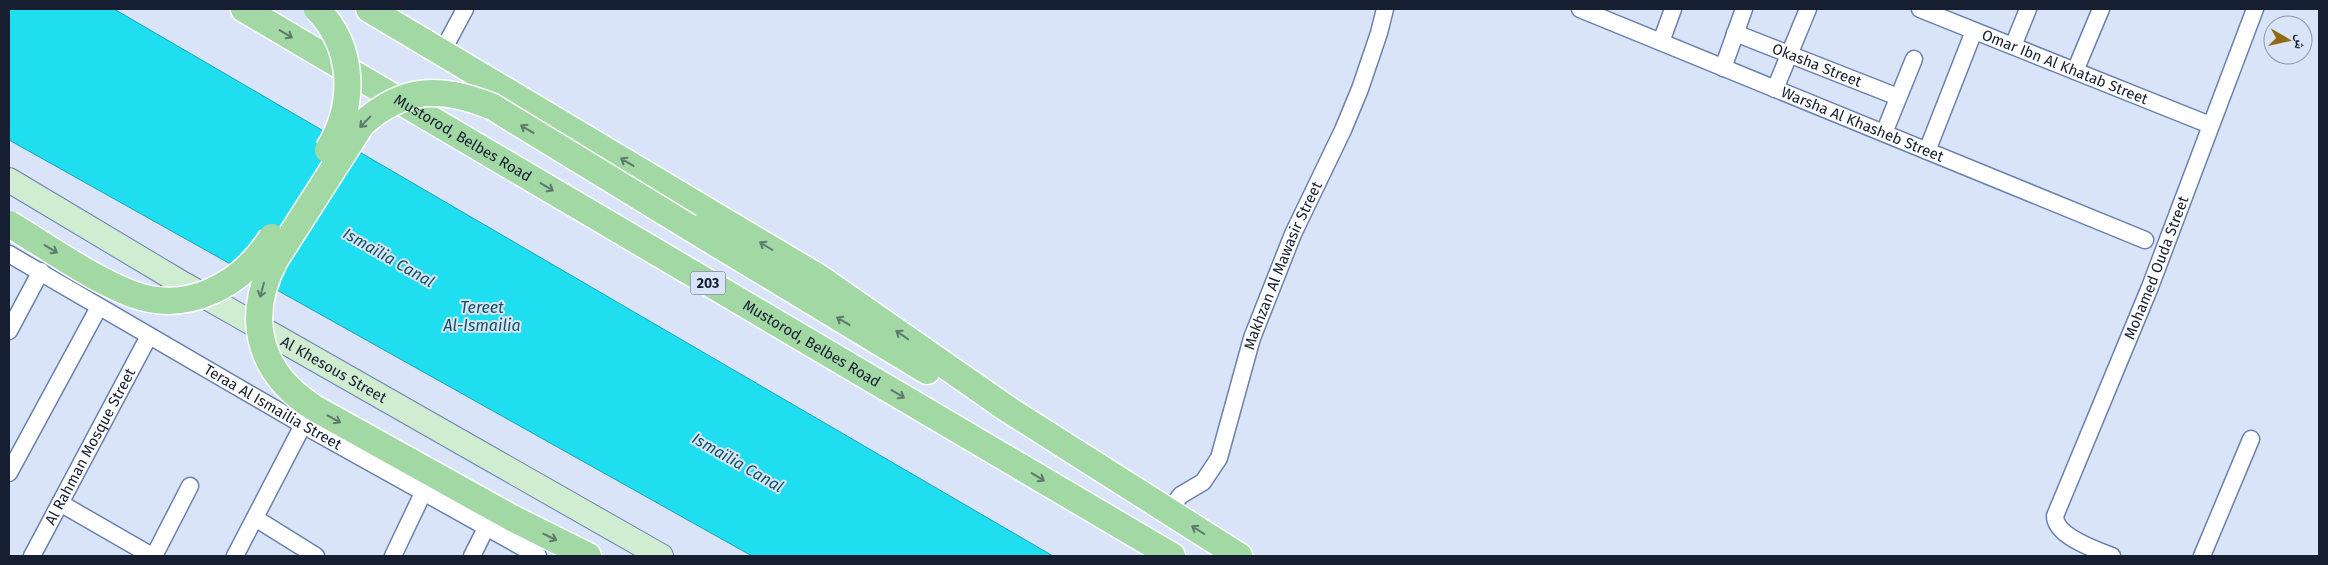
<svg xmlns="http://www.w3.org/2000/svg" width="2328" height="565" font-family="'Fira Sans','Noto Naskh Arabic',sans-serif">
<rect width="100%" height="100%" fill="#dae4f9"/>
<path fill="#1edef0" stroke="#1ca4b7" d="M 9,9 L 114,9 L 1053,556 L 752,556 L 9,140 Z"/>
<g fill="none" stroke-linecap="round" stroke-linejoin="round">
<g stroke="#6a81b0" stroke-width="19">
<g id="minor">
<path id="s1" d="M 1580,9 L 2145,240"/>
<path id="s2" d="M 1920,9 L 2210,125"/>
<path id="s3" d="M 1735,33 L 1898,97"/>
<path d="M 1661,42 L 1673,9"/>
<path d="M 2013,46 L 2028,9"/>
<path d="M 442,52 L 465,9"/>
<path d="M 1723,68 L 1744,9"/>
<path d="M 2075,71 L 2101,9"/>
<path d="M 1775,89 L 1808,9"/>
<path d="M 1884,133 L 1914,59"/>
<path d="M 1927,151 L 1974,31"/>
<path id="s4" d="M 9,254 L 303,425 L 538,556"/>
<path d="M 9,331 L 41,271"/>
<path d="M 9,473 L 99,307"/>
<path d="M 60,503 L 152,556"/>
<path id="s5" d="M 1168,511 L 1181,495 L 1203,482 L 1219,458 L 1252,338 L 1293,234 L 1343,130 L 1360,89 L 1379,33 L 1385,9"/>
<path d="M 255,518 L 316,556"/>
<path id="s6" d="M 32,556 L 149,336"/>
<path d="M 154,556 L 190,486"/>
<path d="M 235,556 L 303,425"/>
<path d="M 393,556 L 423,493"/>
<path d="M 472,556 L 486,528"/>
<path id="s7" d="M 2112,556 C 2096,550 2055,536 2055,516 L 2150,287 L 2255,9"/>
<path d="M 2202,556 L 2251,439"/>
</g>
</g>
<g stroke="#6a81b0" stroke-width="26">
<g id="secondary">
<path id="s8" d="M 9,180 L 178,281 L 661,556"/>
</g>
</g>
<g stroke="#fff" stroke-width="29">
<g id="primary">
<path id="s9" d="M 244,9 L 1172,556"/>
<path d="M 369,9 L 818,277 L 1009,410 L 1239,556"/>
<path d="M 689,227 L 927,371"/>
<path d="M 512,518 L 588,556"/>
</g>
</g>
<use href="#minor" stroke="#fff" stroke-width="16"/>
<use href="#secondary" stroke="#d0ecd1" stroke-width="24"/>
<use href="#primary" stroke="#a1d8a4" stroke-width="26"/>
<g stroke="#fff" stroke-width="29" stroke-linecap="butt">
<g id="primary-bridge">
<path d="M 317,9 C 355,48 356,105 328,150"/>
<path d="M 9,224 C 46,246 92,279 132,294 C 188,315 243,284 272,237"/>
<path d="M 512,518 L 316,409 C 259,374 244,319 275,260 L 362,124 C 404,86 442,86 493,107 L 689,227"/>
</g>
</g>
<use href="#primary-bridge" stroke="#a1d8a4" stroke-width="26"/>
</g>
<defs><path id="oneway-shaft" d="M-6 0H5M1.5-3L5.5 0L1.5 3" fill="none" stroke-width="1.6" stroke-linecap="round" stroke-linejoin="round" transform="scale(1.25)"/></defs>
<g stroke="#5c7b6a">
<use href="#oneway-shaft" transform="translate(286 34) rotate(31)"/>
<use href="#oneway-shaft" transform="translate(365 122) rotate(134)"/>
<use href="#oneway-shaft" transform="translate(527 129) rotate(-149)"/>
<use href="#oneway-shaft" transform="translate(627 162) rotate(-149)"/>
<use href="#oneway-shaft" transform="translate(547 187) rotate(31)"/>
<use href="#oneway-shaft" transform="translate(766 246) rotate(-148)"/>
<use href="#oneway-shaft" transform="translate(51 249) rotate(31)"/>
<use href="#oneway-shaft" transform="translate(262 290) rotate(105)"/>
<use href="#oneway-shaft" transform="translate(843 321) rotate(-149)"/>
<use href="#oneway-shaft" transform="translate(902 335) rotate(-145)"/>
<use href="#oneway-shaft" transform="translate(898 394) rotate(31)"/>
<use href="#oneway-shaft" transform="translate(334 419) rotate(29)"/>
<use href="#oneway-shaft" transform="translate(1038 477) rotate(31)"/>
<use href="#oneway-shaft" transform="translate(1198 530) rotate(-148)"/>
<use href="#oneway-shaft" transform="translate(550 537) rotate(26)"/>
</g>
<g text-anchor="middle" stroke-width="4" stroke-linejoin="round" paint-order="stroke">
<rect fill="#dae4f9" stroke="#51596d" stroke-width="1" x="690.5" y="271.5" width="35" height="23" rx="4"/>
<g font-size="14" font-weight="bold" fill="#161e31">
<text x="708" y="288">203</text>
</g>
<g font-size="15" fill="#161e31" stroke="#dae4f9">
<text dy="5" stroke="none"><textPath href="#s3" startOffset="88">Okasha Street</textPath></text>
<text dy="5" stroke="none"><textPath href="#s2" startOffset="156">Omar Ibn Al Khatab Street</textPath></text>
<text dy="5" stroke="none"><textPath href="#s1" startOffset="305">Warsha Al Khasheb Street</textPath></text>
<text dy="5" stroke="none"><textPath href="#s9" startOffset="254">Mustorod, Belbes Road</textPath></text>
<text dy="5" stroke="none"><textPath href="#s5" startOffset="278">Makhzan Al Mawasir Street</textPath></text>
<text dy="5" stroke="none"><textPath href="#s7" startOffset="341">Mohamed Ouda Street</textPath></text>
<text dy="5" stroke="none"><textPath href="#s9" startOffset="659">Mustorod, Belbes Road</textPath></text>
<text dy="5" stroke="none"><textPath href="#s8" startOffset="376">Al Khesous Street</textPath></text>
<text dy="5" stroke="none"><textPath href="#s4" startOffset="305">Teraa Al Ismailia Street</textPath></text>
<text dy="5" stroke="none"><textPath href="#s6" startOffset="124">Al Rahman Mosque Street</textPath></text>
</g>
<g font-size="16" font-style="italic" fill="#0b555c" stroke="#dae4f9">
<text transform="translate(389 257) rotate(30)" y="6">Ismaïlia Canal</text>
<text x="482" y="313">Tereet<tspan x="482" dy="18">Al-Ismailia</tspan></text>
<text transform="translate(738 462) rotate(30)" y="6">Ismaïlia Canal</text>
</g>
</g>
<rect width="2328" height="565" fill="none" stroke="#161e31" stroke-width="20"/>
<g transform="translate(2288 40) rotate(99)"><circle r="24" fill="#dae4f9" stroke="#8c95a9"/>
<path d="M0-4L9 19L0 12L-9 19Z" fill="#8e6b0f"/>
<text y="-8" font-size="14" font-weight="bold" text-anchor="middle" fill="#161e31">ش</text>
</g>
</svg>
